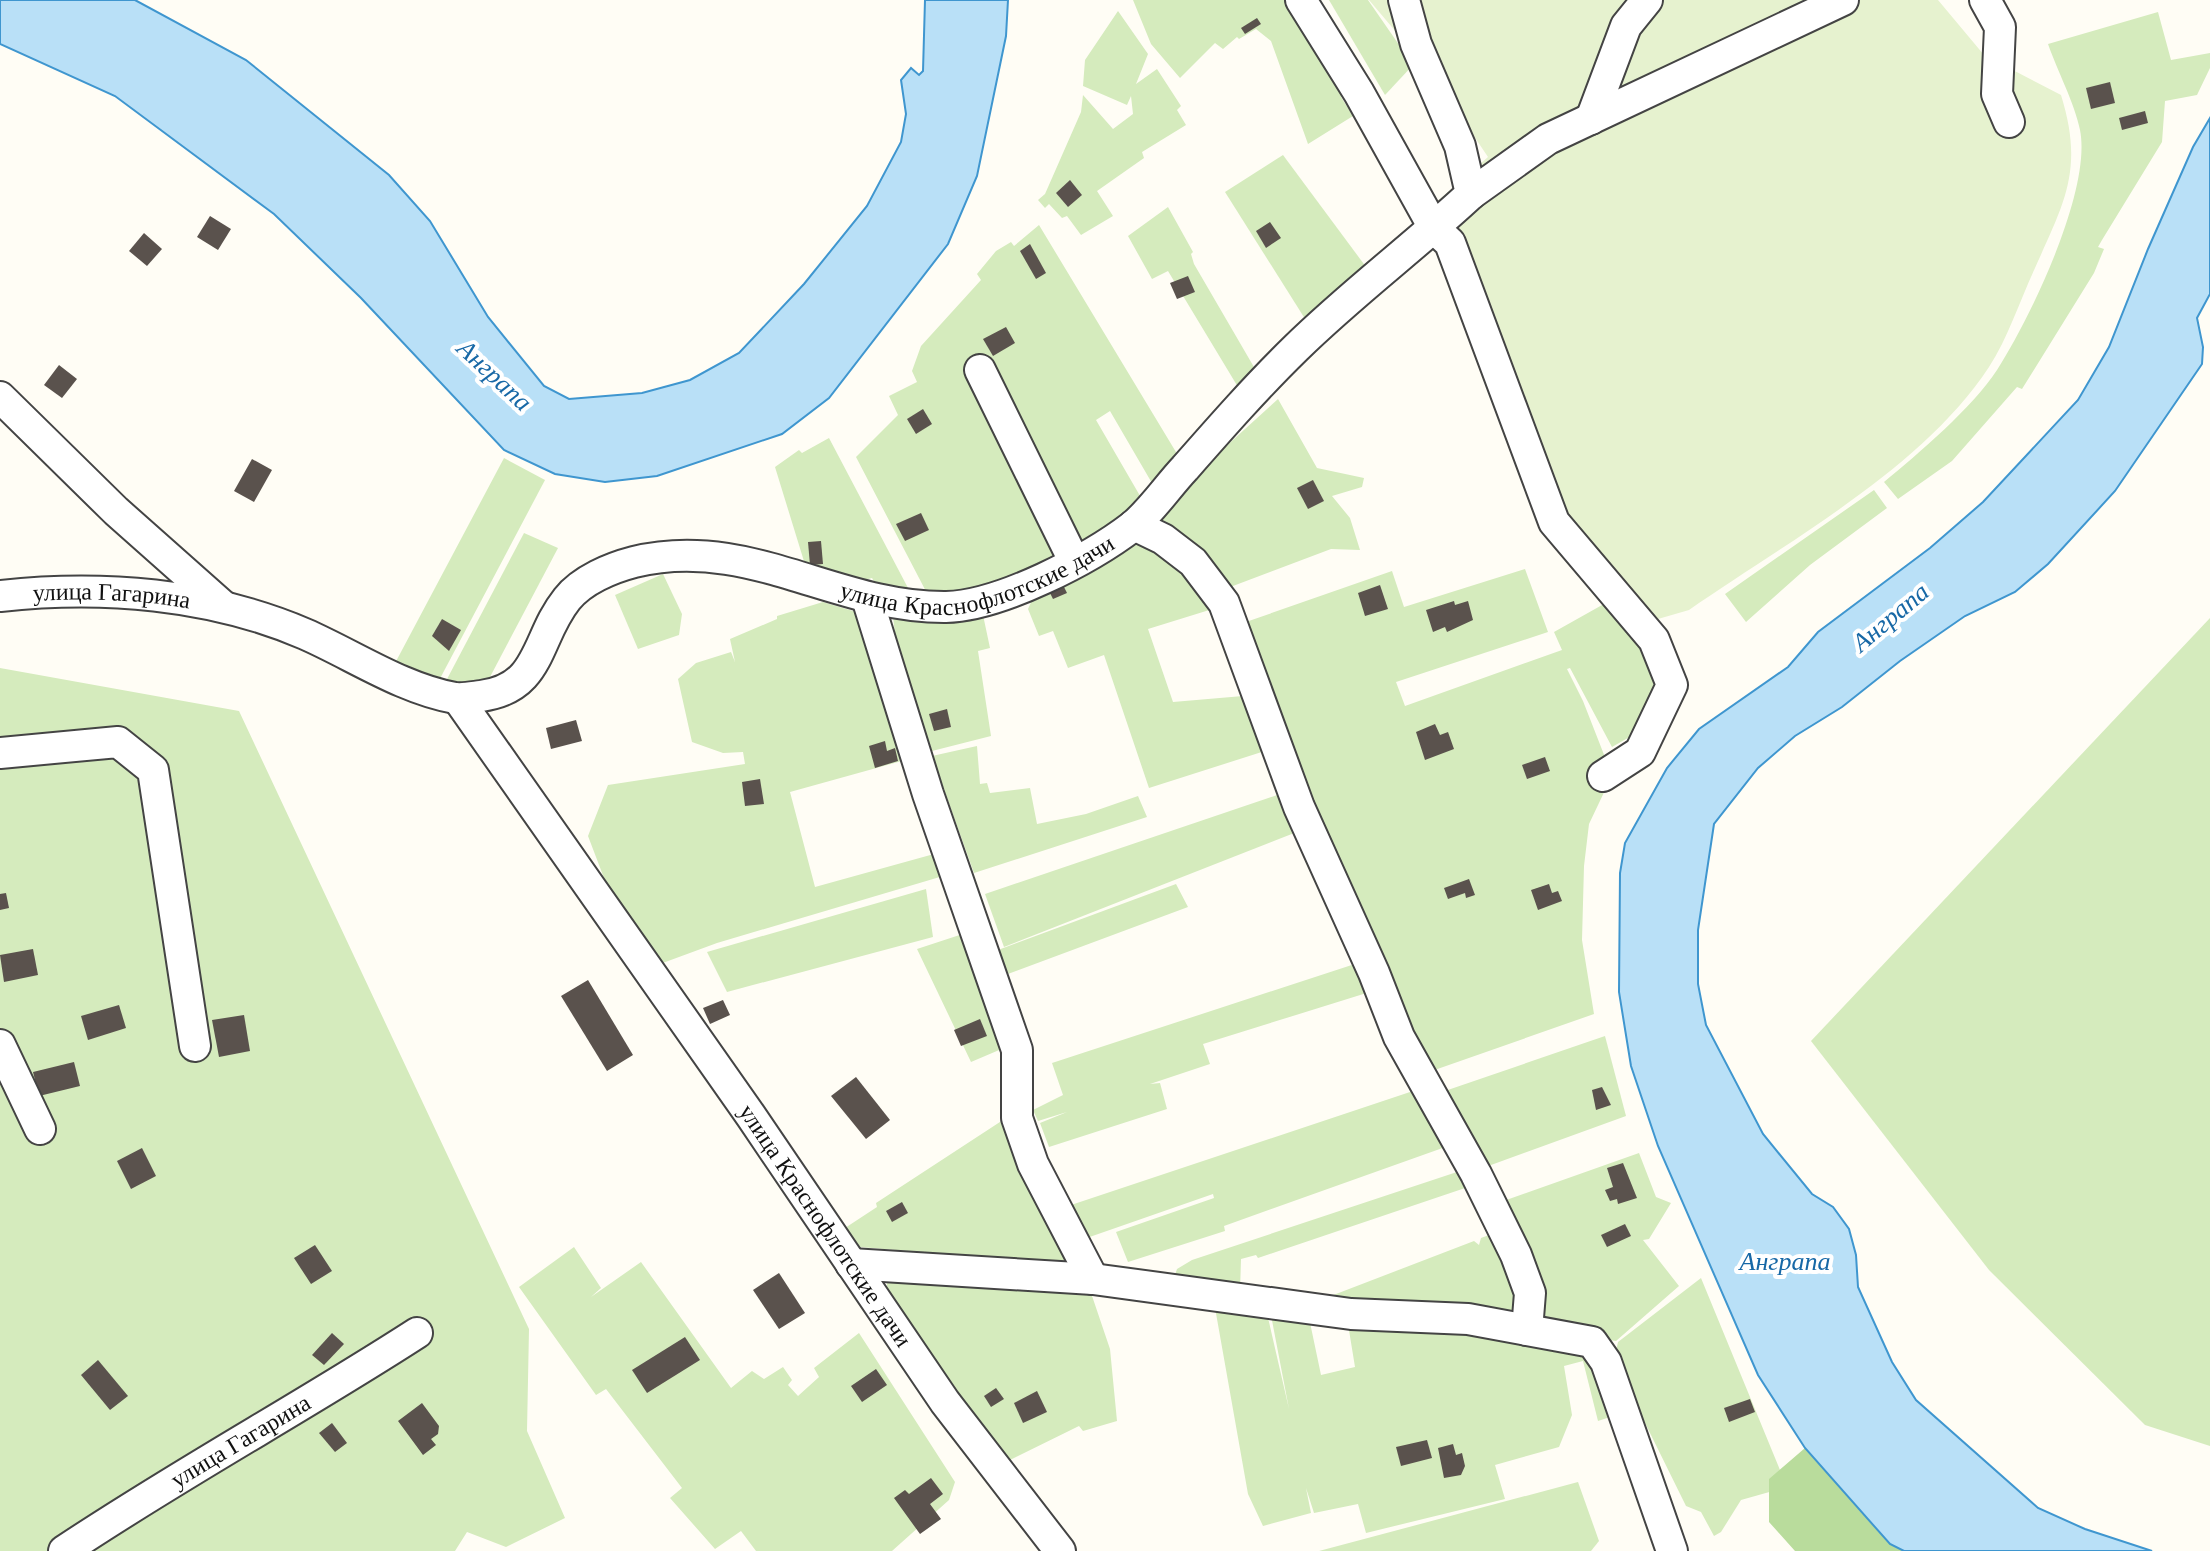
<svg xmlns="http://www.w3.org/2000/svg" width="2210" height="1551" font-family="Georgia,serif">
<rect width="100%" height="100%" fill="#fffdf5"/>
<g fill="#d5ebbd">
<path d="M 1133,0 L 1300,0 L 1354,90 L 1341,97 L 1353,116 L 1308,144 L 1271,41 L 1256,29 L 1239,39 L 1237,37 L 1223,49 L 1215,43 L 1180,78 L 1151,44 Z"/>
<path d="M 1329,0 L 1368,0 L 1413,65 L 1385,95 Z"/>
<path d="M 1118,11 L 1148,54 L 1136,84 L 1157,69 L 1181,106 L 1177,110 L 1186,125 L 1142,152 L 1144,158 L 1097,191 L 1113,216 L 1081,235 L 1067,216 L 1062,218 L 1049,204 L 1045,208 L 1038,200 L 1045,194 L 1081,112 L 1083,95 L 1113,129 L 1133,114 L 1131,96 L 1127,105 L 1083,86 L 1085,60 Z"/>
<path d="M 2158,12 L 2171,60 L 2210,53 L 2210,68 L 2197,95 L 2165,101 L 2162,142 L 2102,240 L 2098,247 L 2104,249 L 2094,273 L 2022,389 L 2017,387 L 1952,461 L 1898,499 L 1884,482 C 1918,454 1973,407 1997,370 C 2030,319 2092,190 2080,130 C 2075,104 2057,70 2048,44 Z"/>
<path d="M 1283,155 L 1372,275 L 1307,322 L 1225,192 Z"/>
<path d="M 1168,207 L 1193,252 L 1191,254 L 1194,264 L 1258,374 L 1241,392 L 1168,271 L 1152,279 L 1128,236 Z"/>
<path d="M 1039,225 L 1182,462 L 1156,490 L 1110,411 L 1096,420 L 1143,501 L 1125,520 L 1022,583 L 931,601 L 856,457 L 898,415 L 889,396 L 917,382 L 912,371 L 921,346 L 981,280 L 977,274 L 996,251 L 1011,242 L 1014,246 Z"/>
<path d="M 1278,399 L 1317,468 L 1364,478 L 1362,487 L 1332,496 L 1350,518 L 1360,550 L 1331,549 L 1225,589 L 1157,522 L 1190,479 Z"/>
<path d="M 829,438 L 917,605 L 884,598 L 872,578 L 850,584 L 807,571 L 775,467 L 799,450 L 802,453 Z"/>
<path d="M 504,458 L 545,480 L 435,688 L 393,667 Z"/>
<path d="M 1874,490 L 1887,508 L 1810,565 L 1746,622 L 1725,594 Z"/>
<path d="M 524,533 L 558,548 L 480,696 L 446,681 Z"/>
<path d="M 1143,542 L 1156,545 L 1219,607 L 1148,629 L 1173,702 L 1243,696 L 1246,706 L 1254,711 L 1268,750 L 1149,788 L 1104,655 L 1068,668 L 1053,631 L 1039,636 L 1028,609 L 1033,598 L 1133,543 Z"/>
<path d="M 1525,569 L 1548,632 L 1396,682 L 1405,706 L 1562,650 L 1554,632 L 1611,600 L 1668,661 L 1633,735 L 1612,747 L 1570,668 L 1567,669 L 1583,701 L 1610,770 L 1608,784 L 1589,824 L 1584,866 L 1582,940 L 1594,1014 L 1426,1073 L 1345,886 L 1243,623 L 1392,571 L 1404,607 Z"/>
<path d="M 663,574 L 682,614 L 679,635 L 638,649 L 615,595 Z"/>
<path d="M 823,602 L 873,617 L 916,757 L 790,792 L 815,887 L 952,849 L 960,871 L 717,943 L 660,964 L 620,920 L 588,836 L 608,785 L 745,764 L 743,752 L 723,753 L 692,742 L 678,679 L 696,663 L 731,652 L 735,662 L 730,639 L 777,619 L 777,616 Z"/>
<path d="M 983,615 L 990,648 L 978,651 L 991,736 L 932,751 L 896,644 L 893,616 Z"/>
<path d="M 2210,618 L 2210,1446 L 2145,1425 L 1989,1270 L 1811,1041 Z"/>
<path d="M 0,668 L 239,711 L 529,1329 L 527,1431 L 565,1518 L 506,1547 L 467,1532 L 455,1551 L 0,1551 Z"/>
<path d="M 977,746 L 980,784 L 987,783 L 990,793 L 1030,788 L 1037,824 L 1086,814 L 1138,796 L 1147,817 L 974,873 L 932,756 Z"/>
<path d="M 1286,792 L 1302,830 L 1004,947 L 985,894 Z"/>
<path d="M 1176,884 L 1188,907 L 997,978 L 1018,1042 L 971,1062 L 917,949 L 984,927 L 990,953 Z"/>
<path d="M 926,889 L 933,937 L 727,992 L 707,952 Z"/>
<path d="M 1364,961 L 1373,991 L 1203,1044 L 1210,1064 L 1150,1084 L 1160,1083 L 1167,1109 L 1049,1147 L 1040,1123 L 1067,1112 L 1038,1121 L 1033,1110 L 1063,1095 L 1052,1063 Z"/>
<path d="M 1605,1036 L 1626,1116 L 1480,1169 L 1439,1093 Z"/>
<path d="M 1422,1088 L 1451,1145 L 1224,1226 L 1225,1231 L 1128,1262 L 1116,1232 L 1214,1198 L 1213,1194 L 1081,1240 L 1068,1206 Z"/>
<path d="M 1003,1120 L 1074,1265 L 860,1247 L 845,1228 L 877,1207 L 876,1203 Z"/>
<path d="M 1639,1153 L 1656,1197 L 1671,1203 L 1649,1239 L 1643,1240 L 1679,1286 L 1616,1341 L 1552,1331 L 1495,1204 Z"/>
<path d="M 1466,1169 L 1474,1185 L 1258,1258 L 1256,1255 L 1241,1259 L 1240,1292 L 1173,1281 L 1177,1269 L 1192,1260 Z"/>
<path d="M 1497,1232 L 1519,1283 L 1514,1311 L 1373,1306 L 1323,1299 L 1474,1241 L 1479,1245 L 1481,1238 Z"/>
<path d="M 574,1247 L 601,1288 L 591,1297 L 641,1262 L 731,1388 L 752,1371 L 764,1379 L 783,1367 L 792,1380 L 788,1385 L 798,1396 L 819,1377 L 814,1368 L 859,1333 L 955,1482 L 949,1500 L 892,1551 L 756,1551 L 741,1531 L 715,1549 L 670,1498 L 682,1488 L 606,1389 L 596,1395 L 519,1287 Z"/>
<path d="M 887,1277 L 1089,1287 L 1110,1349 L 1117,1421 L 1083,1431 L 1079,1426 L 1010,1460 L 998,1444 L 994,1446 L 887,1294 Z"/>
<path d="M 1701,1278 L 1787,1487 L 1741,1500 L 1721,1532 L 1714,1536 L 1701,1512 L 1686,1506 L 1614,1360 L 1618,1342 Z"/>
<path d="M 1214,1302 L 1266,1309 L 1289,1409 L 1270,1310 L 1308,1313 L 1321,1375 L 1355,1367 L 1347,1318 L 1579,1344 L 1594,1360 L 1613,1416 L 1598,1421 L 1583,1361 L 1564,1366 L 1572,1415 L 1559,1447 L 1495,1465 L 1505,1499 L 1366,1533 L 1358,1504 L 1314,1513 L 1306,1488 L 1311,1513 L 1263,1526 L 1248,1494 Z"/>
<path d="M 1578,1482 L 1599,1541 L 1591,1551 L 1319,1551 Z"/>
</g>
<path fill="#b9dc9c" d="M 1805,1448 L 1890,1544 L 1904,1551 L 1795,1551 L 1769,1522 L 1769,1479 Z"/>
<path fill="#e6f2cf" d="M 1369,0 L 1938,0 L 1984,55 L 2061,95 C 2084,169 2065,201 2035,268 C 2020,300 2008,338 1989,367 C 1922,469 1788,541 1689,610 L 1658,619 L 1646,611 L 1560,507 L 1433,205 L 1488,157 L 1435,78 Z"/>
<g fill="#b9e0f7" stroke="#3f96cf" stroke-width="2">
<path d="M 0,0 L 135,0 L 246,60 L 389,175 L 430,221 L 488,317 L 544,386 L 569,399 L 642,393 L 690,380 L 739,353 L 804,284 L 867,206 L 901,142 L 906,114 L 901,80 L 911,68 L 919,75 L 923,71 L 925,0 L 1008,0 L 1006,36 L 977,176 L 948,244 L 829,398 L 782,434 L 657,476 L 605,482 L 555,474 L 504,450 L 361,298 L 274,214 L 115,96 L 0,44 Z"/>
<path d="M 2210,118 L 2210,294 L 2197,318 L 2203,347 L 2202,364 L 2115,491 L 2048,564 L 2015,592 L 1965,616 L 1900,661 L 1842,707 L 1795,736 L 1758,768 L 1714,824 L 1698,930 L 1698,984 L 1706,1025 L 1763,1134 L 1812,1194 L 1833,1207 L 1849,1229 L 1856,1255 L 1858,1287 L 1892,1362 L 1916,1400 L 2038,1508 L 2085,1529 L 2152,1551 L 1904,1551 L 1890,1544 L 1805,1448 L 1758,1375 L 1658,1146 L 1631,1066 L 1619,992 L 1620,873 L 1625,843 L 1667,768 L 1699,729 L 1788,667 L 1818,632 L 1930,548 L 1983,502 L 2078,400 L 2109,347 L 2148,249 L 2193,147 Z"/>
</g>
<g fill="#5a524d">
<path d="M 1257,18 L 1261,24 L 1245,34 L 1241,28 Z"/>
<path d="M 2110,82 L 2115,103 L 2091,109 L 2086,88 Z"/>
<path d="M 2145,111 L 2148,123 L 2122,130 L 2119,118 Z"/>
<path d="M 1070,180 L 1082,195 L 1068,207 L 1056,193 Z"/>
<path d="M 210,216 L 231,229 L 218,250 L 197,237 Z"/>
<path d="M 1270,222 L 1281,238 L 1266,248 L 1256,231 Z"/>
<path d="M 144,233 L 162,249 L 147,266 L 129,251 Z"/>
<path d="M 1030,244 L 1046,273 L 1036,279 L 1020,251 Z"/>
<path d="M 1188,276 L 1195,292 L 1177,299 L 1170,283 Z"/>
<path d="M 1006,327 L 1015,343 L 993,356 L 983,339 Z"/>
<path d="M 59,365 L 77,379 L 62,398 L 44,385 Z"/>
<path d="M 923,409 L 932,424 L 916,434 L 907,419 Z"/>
<path d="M 252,459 L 272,470 L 254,502 L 234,491 Z"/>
<path d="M 1313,480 L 1324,501 L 1308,509 L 1297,488 Z"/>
<path d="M 921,513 L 929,530 L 905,541 L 896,524 Z"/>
<path d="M 821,541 L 823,564 L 810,565 L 808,542 Z"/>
<path d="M 1063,585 L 1067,593 L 1053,599 L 1049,591 Z"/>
<path d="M 1380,585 L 1388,609 L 1365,616 L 1358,593 Z"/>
<path d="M 1454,601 L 1455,605 L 1468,601 L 1473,620 L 1447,632 L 1445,627 L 1433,632 L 1426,610 Z"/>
<path d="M 442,619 L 461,630 L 449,651 L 432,636 Z"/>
<path d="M 947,709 L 951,727 L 934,731 L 929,714 Z"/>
<path d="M 576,720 L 582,741 L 551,749 L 546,728 Z"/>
<path d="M 1435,724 L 1440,735 L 1448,732 L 1454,749 L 1425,760 L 1416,732 Z"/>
<path d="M 885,741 L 887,751 L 895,748 L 898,761 L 875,768 L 869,746 Z"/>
<path d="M 1545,757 L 1550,771 L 1527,779 L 1522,765 Z"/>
<path d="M 760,779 L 764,804 L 745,806 L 742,782 Z"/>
<path d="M 1469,879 L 1475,895 L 1466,898 L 1465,893 L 1448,899 L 1444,888 Z"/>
<path d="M 1549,884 L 1552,893 L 1558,891 L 1562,901 L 1538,910 L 1531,890 Z"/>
<path d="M 6,893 L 9,908 L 0,910 L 0,894 Z"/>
<path d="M 33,949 L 38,975 L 4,982 L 0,955 Z"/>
<path d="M 588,980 L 633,1055 L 607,1071 L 561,996 Z"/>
<path d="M 723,1000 L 730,1015 L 710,1024 L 703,1008 Z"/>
<path d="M 119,1005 L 126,1028 L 88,1040 L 81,1016 Z"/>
<path d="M 244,1015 L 250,1051 L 219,1057 L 212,1020 Z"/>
<path d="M 980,1019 L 987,1036 L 961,1046 L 954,1030 Z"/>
<path d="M 74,1062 L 80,1086 L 39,1096 L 33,1072 Z"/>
<path d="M 856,1077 L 890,1120 L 866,1139 L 831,1096 Z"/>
<path d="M 1602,1087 L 1611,1105 L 1596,1110 L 1592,1090 Z"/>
<path d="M 142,1148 L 156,1176 L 131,1189 L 117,1161 Z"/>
<path d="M 1623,1163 L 1637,1198 L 1618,1204 L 1617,1199 L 1610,1201 L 1605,1190 L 1613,1187 L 1607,1168 Z"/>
<path d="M 902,1202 L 908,1213 L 892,1222 L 886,1211 Z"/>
<path d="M 1625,1224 L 1631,1236 L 1607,1247 L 1601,1235 Z"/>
<path d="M 315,1245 L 332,1271 L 311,1284 L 294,1258 Z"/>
<path d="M 779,1273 L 805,1313 L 779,1329 L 753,1290 Z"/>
<path d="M 332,1333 L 344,1344 L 324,1365 L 312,1355 Z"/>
<path d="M 685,1337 L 700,1360 L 647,1393 L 632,1370 Z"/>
<path d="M 98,1360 L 128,1396 L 110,1410 L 81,1375 Z"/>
<path d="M 876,1369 L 887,1385 L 862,1402 L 851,1386 Z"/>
<path d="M 996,1388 L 1004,1399 L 991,1407 L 984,1396 Z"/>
<path d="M 1037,1391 L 1047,1412 L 1023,1423 L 1014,1403 Z"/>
<path d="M 1750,1399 L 1755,1412 L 1729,1422 L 1724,1408 Z"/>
<path d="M 422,1403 L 439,1426 L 438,1434 L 431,1439 L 436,1445 L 423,1455 L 398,1421 Z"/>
<path d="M 332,1423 L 347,1443 L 335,1452 L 319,1433 Z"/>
<path d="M 1427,1440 L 1432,1458 L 1401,1466 L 1396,1447 Z"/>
<path d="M 1453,1444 L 1456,1455 L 1462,1453 L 1465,1466 L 1461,1475 L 1444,1478 L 1438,1448 Z"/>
<path d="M 931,1478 L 943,1494 L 930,1504 L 941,1519 L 920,1534 L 894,1498 L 905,1490 L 909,1494 Z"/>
</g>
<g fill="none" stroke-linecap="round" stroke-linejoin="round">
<g stroke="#444" stroke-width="34">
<g id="minor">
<path d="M 1301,0 L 1359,93 L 1434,228 L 1450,243 L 1554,522 L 1654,640 L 1672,685 L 1640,752 L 1603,776"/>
<path d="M 1985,0 L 2000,27 L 1997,94 L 2009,122"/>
<path d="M 1591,119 L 1626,26 L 1647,0"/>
<path d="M 1471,194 L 1548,139 L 1843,0"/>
<path d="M 980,370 L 1074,561"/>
<path d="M 0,397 L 116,511 L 223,606"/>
<path d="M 1134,525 L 1163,539 L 1193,562 L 1224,603 L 1299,807 L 1374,973 L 1399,1037 L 1476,1174 L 1516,1255 L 1530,1293 L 1527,1330"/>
<path id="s1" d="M 0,596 C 101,585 210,593 305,634 C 353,655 403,689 455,698 C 463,699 473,697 481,696 C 542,688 535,639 567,599 C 582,580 611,568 634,562 C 748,534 835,608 946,607 C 1000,606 1090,559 1133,526 C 1152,510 1168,486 1185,468 C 1221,427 1257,386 1296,348 C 1351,294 1414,247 1471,194 L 1460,146 L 1416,44 L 1404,0"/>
<path d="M 867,598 L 928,794 L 1017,1050 L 1017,1118 L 1033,1164 L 1093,1279"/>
<path id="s2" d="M 458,699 L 751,1116 L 945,1402 L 1060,1551"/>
<path d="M 0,753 L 118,742 L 153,770 L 195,1046"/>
<path d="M 0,1045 L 40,1129"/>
<path d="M 851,1264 L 1093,1279 L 1351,1314 L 1468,1319 L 1592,1342 L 1606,1362 L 1672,1551"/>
<path id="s3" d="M 64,1551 C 179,1474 301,1408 417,1333"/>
</g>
</g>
<use href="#minor" stroke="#fff" stroke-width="30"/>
</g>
<g text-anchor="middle" stroke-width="8" stroke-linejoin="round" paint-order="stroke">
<g font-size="24" fill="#111" stroke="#fff">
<text dy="8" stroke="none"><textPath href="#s1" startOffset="1070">улица Краснофлотские дачи</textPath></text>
<text dy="8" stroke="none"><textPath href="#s1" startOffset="112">улица Гагарина</textPath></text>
<text dy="8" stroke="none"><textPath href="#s2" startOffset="642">улица Краснофлотские дачи</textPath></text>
<text dy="8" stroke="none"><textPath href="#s3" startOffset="208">улица Гагарина</textPath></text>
</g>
<g font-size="26" font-style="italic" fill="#1768a6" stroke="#fff">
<text transform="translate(495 375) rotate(43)" y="9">Анграпа</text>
<text transform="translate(1890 617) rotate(-40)" y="9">Анграпа</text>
<text x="1785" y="1270">Анграпа</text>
</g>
</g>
</svg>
